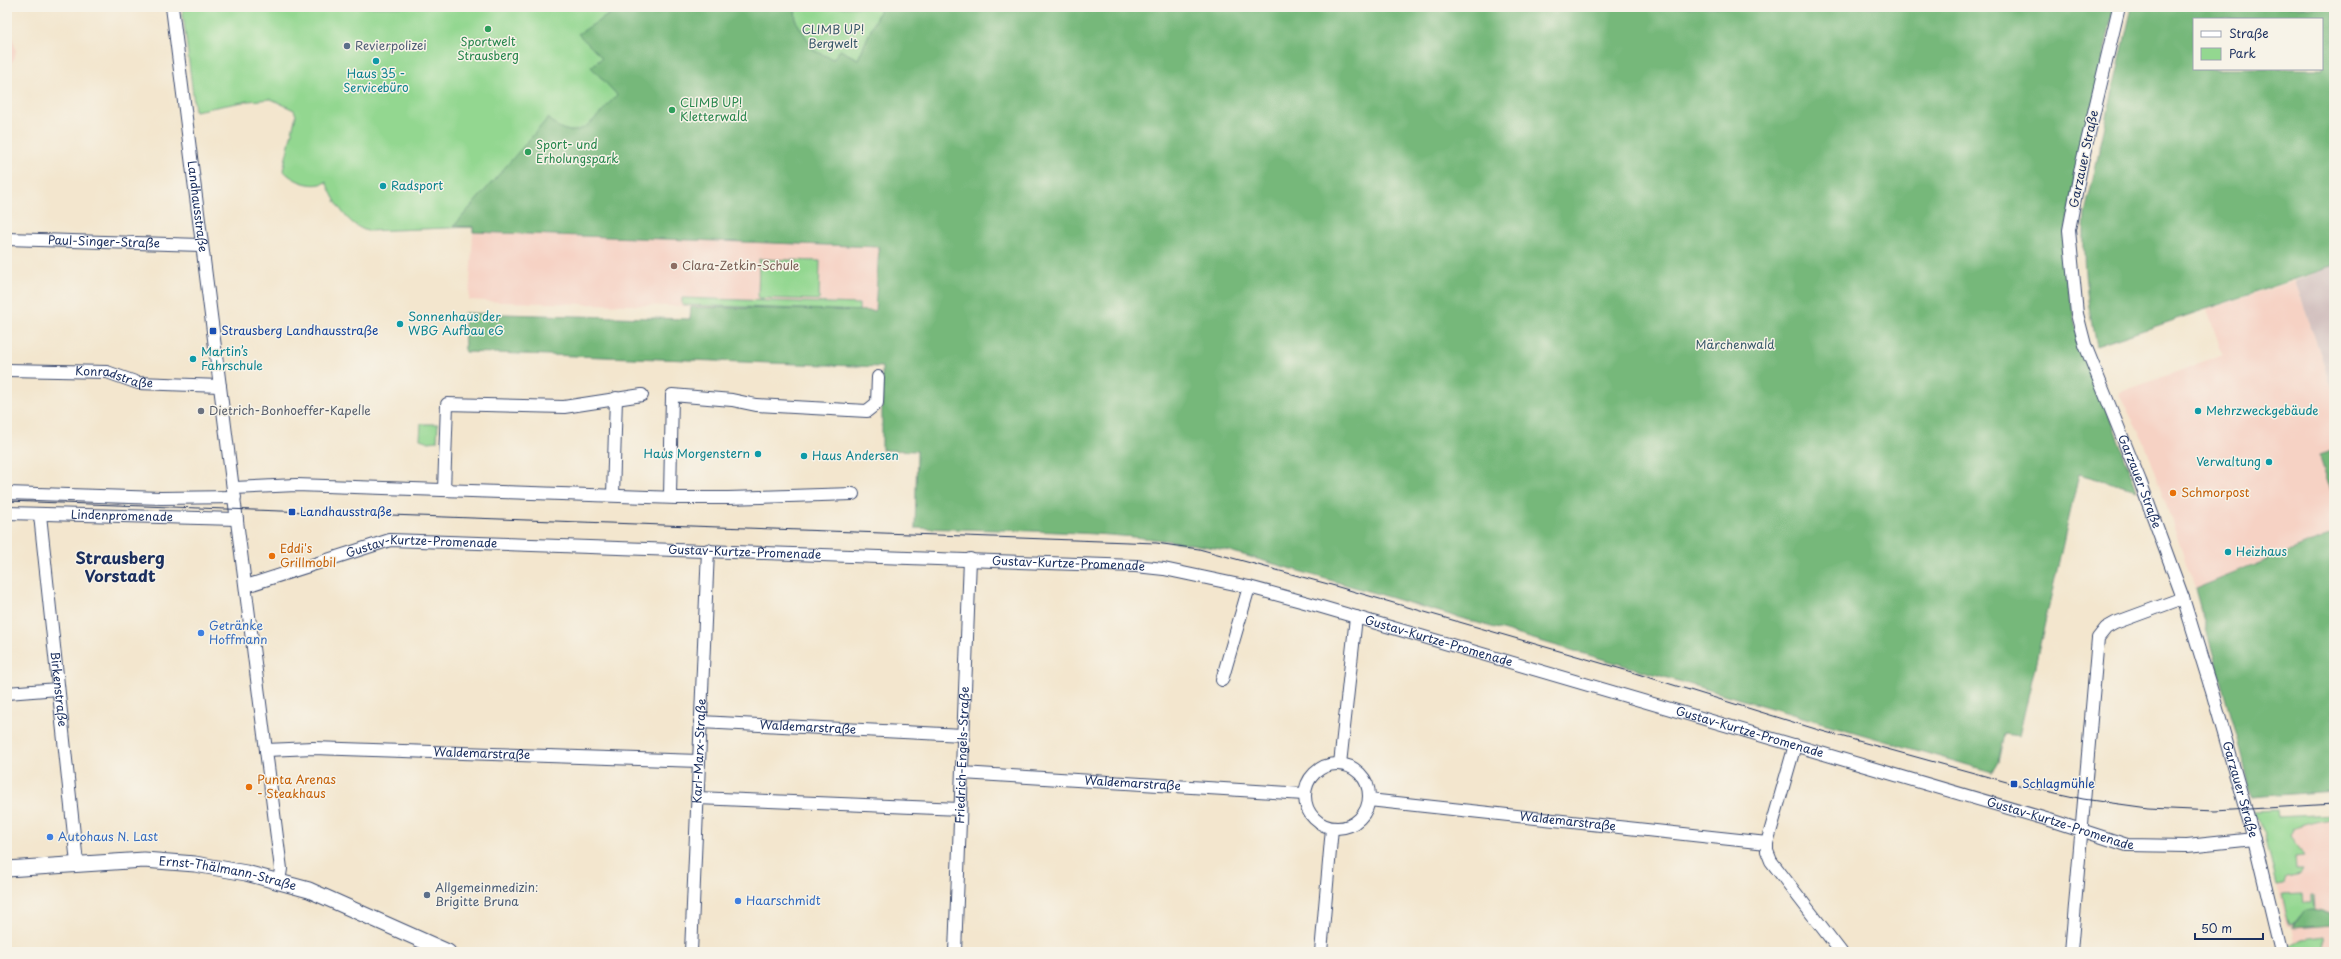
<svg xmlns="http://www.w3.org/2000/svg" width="2341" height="959" font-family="'Playpen Sans',sans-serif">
<rect width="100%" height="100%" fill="#f7f3e8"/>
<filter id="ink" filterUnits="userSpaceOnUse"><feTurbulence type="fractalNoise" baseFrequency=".025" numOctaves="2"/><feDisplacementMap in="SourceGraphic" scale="8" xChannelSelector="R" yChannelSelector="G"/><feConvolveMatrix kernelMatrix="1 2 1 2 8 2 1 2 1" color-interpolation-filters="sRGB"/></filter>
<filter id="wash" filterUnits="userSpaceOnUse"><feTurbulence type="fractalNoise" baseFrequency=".012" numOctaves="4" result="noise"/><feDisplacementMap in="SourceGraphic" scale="16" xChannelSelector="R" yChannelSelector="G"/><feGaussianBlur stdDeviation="0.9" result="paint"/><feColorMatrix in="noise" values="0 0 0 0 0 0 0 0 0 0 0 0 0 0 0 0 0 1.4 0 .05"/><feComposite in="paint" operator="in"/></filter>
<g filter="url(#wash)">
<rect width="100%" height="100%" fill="#f3e6ce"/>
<g fill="#f6d2c4">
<path d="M 7,18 L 16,51 L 14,59 L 7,68 Z"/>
<path d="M 473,232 L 880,247 L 875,311 L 503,302 L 469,300 Z"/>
<path d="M 2295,281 L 2334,393 L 2334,452 L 2320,458 L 2334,500 L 2334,533 L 2195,589 L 2144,441 L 2118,393 L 2223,355 L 2207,310 Z"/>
<path d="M 2334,814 L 2334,952 L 2293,952 L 2291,945 L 2295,941 L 2292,928 L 2287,927 L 2261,818 Z"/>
</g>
<path fill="#d1bfbe" d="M 2334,266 L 2334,393 L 2295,281 Z"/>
<g fill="#93d790" stroke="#578377">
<path d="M 182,7 L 881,7 L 858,60 L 473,227 L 367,231 C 346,224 335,202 326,182 C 313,189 292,181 283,170 L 296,115 L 294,110 L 271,99 L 248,101 L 195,111 Z"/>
<path d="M 759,259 L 820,261 L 819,300 L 758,298 Z"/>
<path d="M 682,298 L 859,304 L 859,311 L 682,305 Z"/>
<path d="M 421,424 L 438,424 L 437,441 L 429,442 L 420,439 Z"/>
<path d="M 2277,810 L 2278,817 L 2334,814 L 2334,832 L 2332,832 L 2331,819 C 2322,820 2301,825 2293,829 L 2290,836 L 2305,856 L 2295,857 L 2296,870 L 2304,870 L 2301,875 L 2286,878 L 2284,884 L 2277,885 L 2264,832 L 2253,811 Z"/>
<path d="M 2303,893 L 2304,902 L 2311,902 L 2311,895 L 2313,895 L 2314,910 L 2300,916 L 2293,925 L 2289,925 L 2282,894 Z"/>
<path d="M 2325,936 L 2326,952 L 2293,952 L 2291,945 L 2302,939 Z"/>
</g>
<g fill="#76b87a" stroke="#48746c" fill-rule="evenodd">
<path d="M 621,7 L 795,7 L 796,21 L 815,51 L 833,59 L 840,50 L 858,59 L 881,7 L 2114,7 L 2064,238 L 2067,279 L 2076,328 L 2137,490 L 2079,474 L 2019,736 L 2004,734 L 1998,762 L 1992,772 L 1226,550 C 1123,530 1019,531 915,528 L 917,451 L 882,450 L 882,367 L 465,352 L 464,313 L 690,319 L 691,307 L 875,311 L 879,247 L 473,232 L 473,227 L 454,226 L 548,118 C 553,122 559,129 566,130 C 586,137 604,107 617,95 L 591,67 L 602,58 L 578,34 Z"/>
<path d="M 2132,7 L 2334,7 L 2334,266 L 2096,346 C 2087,302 2081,258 2085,213 ZM 2194,19 L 2322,19 L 2322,69 L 2194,69 Z"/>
<path d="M 2334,450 L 2334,500 L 2319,455 Z"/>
<path d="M 2334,533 L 2334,791 L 2250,797 L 2242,758 L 2195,589 Z"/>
<path d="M 2311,909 L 2322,911 L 2334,916 L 2334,925 L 2292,928 L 2304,911 Z"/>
</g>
</g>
<g filter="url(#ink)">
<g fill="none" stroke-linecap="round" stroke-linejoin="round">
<g stroke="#3b4a6f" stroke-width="14">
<g id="minor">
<path id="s1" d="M 172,7 L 281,869 L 279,881"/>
<path id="s2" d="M 2119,7 L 2081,167 L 2069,230 L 2077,314 L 2085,345 L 2140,481 L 2183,598 L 2213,695 L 2254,839 L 2281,952"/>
<path id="s3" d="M 7,239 L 201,245"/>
<path id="s4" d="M 7,370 L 107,372 L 138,383 L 220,386"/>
<path d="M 234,488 L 296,485 L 677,498 L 728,498 L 853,494"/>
<path d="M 444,490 L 447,404 L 564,407 L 642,395"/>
<path d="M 7,493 L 161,498 L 235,497"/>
<path d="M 613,495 L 616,398"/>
<path d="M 670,496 L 672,395 L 732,400 L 756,405 L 867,411 L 877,403 L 878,377"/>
<path id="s5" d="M 7,513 L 237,519"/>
<path id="s6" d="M 40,515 L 77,863"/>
<path id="s7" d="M 246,586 L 390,540 L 1136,566 L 1164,569 L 1249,587 L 1308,603 L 2053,821 L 2127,845 L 2187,846 L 2254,839"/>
<path d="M 1222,680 L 1249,587"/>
<path d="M 7,693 L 58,689"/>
<path id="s8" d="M 700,722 L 963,735"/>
<path d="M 1795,745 L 1767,843 L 1767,851 L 1771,861 L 1841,952"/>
<path id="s9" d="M 266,750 L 313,748 L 699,761"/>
<circle cx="1337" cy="796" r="32"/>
<path d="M 1340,764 L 1356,617"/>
<path id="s10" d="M 962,773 L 1304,794"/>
<path d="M 697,798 L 960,809"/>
<path id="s11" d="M 1369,800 L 1767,843"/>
<path id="s12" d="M 691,952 L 708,550"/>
<path id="s13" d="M 955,952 L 970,559"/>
<path d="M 1321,952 L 1332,828"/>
<path d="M 2071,952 L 2098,638 L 2106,628 L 2115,623 L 2183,598"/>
</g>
</g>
<g stroke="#3b4a6f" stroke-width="17">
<g id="major">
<path id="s14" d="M 7,869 L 144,860 L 195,864 L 246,873 L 309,890 L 448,952"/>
</g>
</g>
<use href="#minor" stroke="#fff" stroke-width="12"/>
<use href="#major" stroke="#fff" stroke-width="15"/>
<path stroke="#1b2f5e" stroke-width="1" d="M 7,501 L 1156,543 L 1199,549 L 1328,584 L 1625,670 L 1822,731 L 2014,784 L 2083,799 L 2148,808 L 2215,811 L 2334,804"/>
</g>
</g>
<g fill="#2e9e5b" stroke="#f7f3e8" stroke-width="1.5">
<circle cx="488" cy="29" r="4"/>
<circle cx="672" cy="110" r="4"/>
<circle cx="528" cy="152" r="4"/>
</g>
<g fill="#5c6f8a" stroke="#f7f3e8" stroke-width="1.5">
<circle cx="347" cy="46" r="4"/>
<circle cx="427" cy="895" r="4"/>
</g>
<g fill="#0f9aa8" stroke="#f7f3e8" stroke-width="1.5">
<circle cx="376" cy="61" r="4"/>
<circle cx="383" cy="186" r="4"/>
<circle cx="400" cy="324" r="4"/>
<circle cx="193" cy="359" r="4"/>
<circle cx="2198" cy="411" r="4"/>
<circle cx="758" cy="454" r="4"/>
<circle cx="804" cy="456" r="4"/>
<circle cx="2269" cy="462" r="4"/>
<circle cx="2228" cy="552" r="4"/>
</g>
<circle fill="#8d6e63" stroke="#f7f3e8" stroke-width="1.5" cx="674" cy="266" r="4"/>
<g fill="#1a4fb4" stroke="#f7f3e8" stroke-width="1.5">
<rect x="209" y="327" width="8" height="8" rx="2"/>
<rect x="288" y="508" width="8" height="8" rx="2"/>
<rect x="2010" y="780" width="8" height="8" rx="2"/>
</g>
<circle fill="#6b7280" stroke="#f7f3e8" stroke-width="1.5" cx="201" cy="411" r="4"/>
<g fill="#e8710a" stroke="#f7f3e8" stroke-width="1.5">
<circle cx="2173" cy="493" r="4"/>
<circle cx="272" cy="556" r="4"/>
<circle cx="249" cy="787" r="4"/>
</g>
<g fill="#3f7fe0" stroke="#f7f3e8" stroke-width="1.5">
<circle cx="201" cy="633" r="4"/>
<circle cx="50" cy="837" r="4"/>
<circle cx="738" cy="901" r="4"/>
</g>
<g text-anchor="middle" stroke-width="3" stroke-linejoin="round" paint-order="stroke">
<g font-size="12" fill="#39596a" stroke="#f7f3e8">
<text x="833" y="34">CLIMB UP!<tspan x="833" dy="14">Bergwelt</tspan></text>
<text x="1735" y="349">Märchenwald</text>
</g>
<g font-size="12" fill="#27864d" stroke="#f7f3e8" text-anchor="start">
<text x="488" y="46" text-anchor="middle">Sportwelt<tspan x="488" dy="14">Strausberg</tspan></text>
<text x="680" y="107">CLIMB UP!<tspan x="680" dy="14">Kletterwald</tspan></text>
<text x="536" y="149">Sport- und<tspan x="536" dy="14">Erholungspark</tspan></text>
</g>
<g font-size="12" fill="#4e5e75" stroke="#f7f3e8" text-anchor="start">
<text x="355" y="50">Revierpolizei</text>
<text x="435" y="892">Allgemeinmedizin:<tspan x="435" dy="14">Brigitte Bruna</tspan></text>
</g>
<g font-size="12" fill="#0d838f" stroke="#f7f3e8" text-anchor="start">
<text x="376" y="78" text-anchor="middle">Haus 35 -<tspan x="376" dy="14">Servicebüro</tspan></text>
<text x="391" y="190">Radsport</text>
<text x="408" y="321">Sonnenhaus der<tspan x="408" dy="14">WBG Aufbau eG</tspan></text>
<text x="201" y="356">Martin’s<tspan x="201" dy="14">Fahrschule</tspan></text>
<text x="2206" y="415">Mehrzweckgebäude</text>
<text x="750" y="458" text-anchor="end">Haus Morgenstern</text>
<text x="812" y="460">Haus Andersen</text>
<text x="2261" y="466" text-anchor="end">Verwaltung</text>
<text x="2236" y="556">Heizhaus</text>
</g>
<g font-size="12" fill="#1b2f5e" stroke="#f7f3e8">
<text transform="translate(2084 159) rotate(-78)" y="4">Garzauer Straße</text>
<text dy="4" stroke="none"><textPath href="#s1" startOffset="201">Landhausstraße</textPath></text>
<text dy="4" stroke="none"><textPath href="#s3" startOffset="97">Paul-Singer-Straße</textPath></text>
<text dy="4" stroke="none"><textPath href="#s4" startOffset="108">Konradstraße</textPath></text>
<text dy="4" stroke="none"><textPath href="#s2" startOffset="492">Garzauer Straße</textPath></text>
<text dy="4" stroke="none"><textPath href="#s5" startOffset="115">Lindenpromenade</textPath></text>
<text dy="4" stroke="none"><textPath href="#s7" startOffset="182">Gustav-Kurtze-Promenade</textPath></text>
<text dy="4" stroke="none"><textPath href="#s7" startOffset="506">Gustav-Kurtze-Promenade</textPath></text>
<text dy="4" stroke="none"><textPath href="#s7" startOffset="830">Gustav-Kurtze-Promenade</textPath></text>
<text dy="4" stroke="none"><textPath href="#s7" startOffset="1210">Gustav-Kurtze-Promenade</textPath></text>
<text dy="4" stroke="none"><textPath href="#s6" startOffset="175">Birkenstraße</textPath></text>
<text dy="4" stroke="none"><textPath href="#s8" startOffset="108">Waldemarstraße</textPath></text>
<text dy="4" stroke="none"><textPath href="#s7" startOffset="1534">Gustav-Kurtze-Promenade</textPath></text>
<text dy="4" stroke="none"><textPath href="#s12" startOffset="201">Karl-Marx-Straße</textPath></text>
<text dy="4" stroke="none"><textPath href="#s9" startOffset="216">Waldemarstraße</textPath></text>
<text dy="4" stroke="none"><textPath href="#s13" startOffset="197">Friedrich-Engels-Straße</textPath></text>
<text dy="4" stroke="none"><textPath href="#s10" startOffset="171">Waldemarstraße</textPath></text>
<text dy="4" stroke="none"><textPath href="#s2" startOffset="816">Garzauer Straße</textPath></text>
<text dy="4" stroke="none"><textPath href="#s11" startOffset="200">Waldemarstraße</textPath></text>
<text dy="4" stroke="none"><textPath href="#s7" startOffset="1858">Gustav-Kurtze-Promenade</textPath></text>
<text dy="4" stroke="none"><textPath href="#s14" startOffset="222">Ernst-Thälmann-Straße</textPath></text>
</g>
<g font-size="12" fill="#785e54" stroke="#f7f3e8" text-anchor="start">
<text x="682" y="270">Clara-Zetkin-Schule</text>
</g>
<g font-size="12" fill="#164399" stroke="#f7f3e8" text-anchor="start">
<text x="221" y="335">Strausberg Landhausstraße</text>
<text x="300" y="516">Landhausstraße</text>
<text x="2022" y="788">Schlagmühle</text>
</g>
<g font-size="12" fill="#5b616d" stroke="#f7f3e8" text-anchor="start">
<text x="209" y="415">Dietrich-Bonhoeffer-Kapelle</text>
</g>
<g font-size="12" fill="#c56008" stroke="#f7f3e8" text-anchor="start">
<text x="2181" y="497">Schmorpost</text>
<text x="280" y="553">Eddi's<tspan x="280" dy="14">Grillmobil</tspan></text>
<text x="257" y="784">Punta Arenas<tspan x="257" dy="14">- Steakhaus</tspan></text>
</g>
<g font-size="12" fill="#366cbe" stroke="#f7f3e8" text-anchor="start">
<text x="209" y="630">Getränke<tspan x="209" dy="14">Hoffmann</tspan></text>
<text x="58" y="841">Autohaus N. Last</text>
<text x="746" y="905">Haarschmidt</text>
</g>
<g font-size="16" font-weight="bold" fill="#1b2f5e" stroke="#f7f3e8">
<text x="120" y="564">Strausberg<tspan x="120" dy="18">Vorstadt</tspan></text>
</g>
</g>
<rect width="2341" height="959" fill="none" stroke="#f7f3e8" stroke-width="24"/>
<rect x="2193" y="18" width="130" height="52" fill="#f7f3e8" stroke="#9fa5b1"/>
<rect x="2201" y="31" width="20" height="6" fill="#ffffff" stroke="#9fa5b1"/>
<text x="2229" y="38" font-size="12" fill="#1b2f5e">Straße</text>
<rect x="2201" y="48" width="20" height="12" fill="#93d790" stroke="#9fa5b1"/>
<text x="2229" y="58" font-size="12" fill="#1b2f5e">Park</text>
<path d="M2195 933v6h68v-6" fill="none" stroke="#1b2f5e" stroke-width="2"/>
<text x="2201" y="933" font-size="12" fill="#1b2f5e" stroke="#f7f3e8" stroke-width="3" paint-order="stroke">50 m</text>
</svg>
